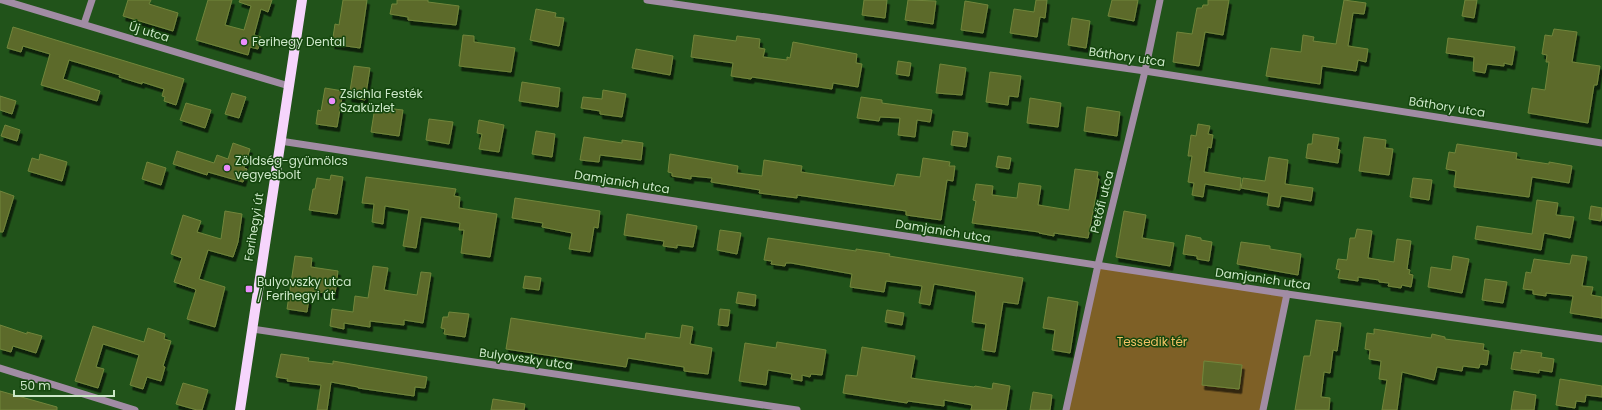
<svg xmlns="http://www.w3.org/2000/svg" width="1602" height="410" font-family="Poppins,sans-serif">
<defs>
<filter id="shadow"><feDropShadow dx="2.5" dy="4.5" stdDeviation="0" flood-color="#0009"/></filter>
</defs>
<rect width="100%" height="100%" fill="#21531a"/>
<path fill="#7e6026" d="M 1098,265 L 1287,294 L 1263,410 L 1066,410 Z"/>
<g fill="#5b6b29" stroke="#72853b" filter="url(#shadow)">
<path d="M 128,0 L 151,0 L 149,4 L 178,13 L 173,31 L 123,16 Z"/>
<path d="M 208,0 L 232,0 L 225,25 L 244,30 L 251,6 L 239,2 L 240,0 L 272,0 L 268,12 L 261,9 L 254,35 L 261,37 L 258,49 L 250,47 L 248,55 L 196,40 Z"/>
<path d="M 343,0 L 367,0 L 360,48 L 332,44 L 335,24 L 339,25 Z"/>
<path d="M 397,0 L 428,0 L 428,2 L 459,6 L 456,25 L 408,20 L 408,17 L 390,14 L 392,4 L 397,4 Z"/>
<path d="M 864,0 L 887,0 L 885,18 L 862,15 Z"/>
<path d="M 908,0 L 936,1 L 933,24 L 905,20 Z"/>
<path d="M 1036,0 L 1047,0 L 1045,18 L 1040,17 L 1037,37 L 1010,33 L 1014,9 L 1034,12 Z"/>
<path d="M 1112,0 L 1138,0 L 1134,21 L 1108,16 Z"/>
<path d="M 1208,0 L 1229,0 L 1223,35 L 1205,32 L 1199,66 L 1173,62 L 1177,32 L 1192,34 L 1197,8 L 1202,8 L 1203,5 L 1208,5 Z"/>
<path d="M 1344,0 L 1366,3 L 1364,14 L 1353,13 L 1348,46 L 1368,49 L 1366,62 L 1358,60 L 1356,71 L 1322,66 L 1320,84 L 1266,76 L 1271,48 L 1301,52 L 1303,35 L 1314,37 L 1313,41 L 1336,44 Z"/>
<path d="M 1465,0 L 1477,0 L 1474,18 L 1462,16 Z"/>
<path d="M 965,1 L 988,5 L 983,33 L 961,30 Z"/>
<path d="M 536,9 L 556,13 L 555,17 L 564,18 L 559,46 L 530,40 Z"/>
<path d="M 1072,18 L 1090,21 L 1086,48 L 1068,45 Z"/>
<path d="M 13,27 L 184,79 L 176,105 L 164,101 L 165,97 L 162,96 L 164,89 L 142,82 L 142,84 L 119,77 L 120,75 L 69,60 L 63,79 L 100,91 L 97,101 L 41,85 L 50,54 L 23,46 L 21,52 L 7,48 Z"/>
<path d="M 1554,29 L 1577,32 L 1572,62 L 1600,66 L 1597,85 L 1594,85 L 1588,123 L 1528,113 L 1532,88 L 1545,90 L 1549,62 L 1546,62 L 1547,55 L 1542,54 L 1545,35 L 1552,36 Z"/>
<path d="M 463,35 L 474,36 L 474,42 L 515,48 L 511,72 L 459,66 Z"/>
<path d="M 694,35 L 736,41 L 737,36 L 760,39 L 759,48 L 765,49 L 763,57 L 787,60 L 787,57 L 790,58 L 793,42 L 857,54 L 856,63 L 862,64 L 858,87 L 833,83 L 832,89 L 752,77 L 751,79 L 731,76 L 733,63 L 691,57 Z"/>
<path d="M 1448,38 L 1515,47 L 1512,65 L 1504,63 L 1504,66 L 1487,64 L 1485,73 L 1473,71 L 1474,57 L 1446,53 Z"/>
<path d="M 636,49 L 673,56 L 670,75 L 632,68 Z"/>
<path d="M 898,61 L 911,63 L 909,76 L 896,74 Z"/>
<path d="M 940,64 L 966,68 L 962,95 L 936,93 Z"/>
<path d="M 354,66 L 370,68 L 365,100 L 349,97 Z"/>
<path d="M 990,72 L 1021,76 L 1018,97 L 1009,96 L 1008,105 L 986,102 Z"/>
<path d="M 522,82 L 560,88 L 558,107 L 519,101 Z"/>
<path d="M 325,88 L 343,91 L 337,127 L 316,124 L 318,110 L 321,111 Z"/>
<path d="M 603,90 L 626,94 L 622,117 L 600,114 L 600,111 L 581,108 L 583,97 L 602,99 Z"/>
<path d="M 232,93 L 246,97 L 239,118 L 225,114 Z"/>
<path d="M 0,96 L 16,101 L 12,114 L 0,110 Z"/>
<path d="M 861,97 L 882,100 L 882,103 L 932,110 L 930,122 L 917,120 L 915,137 L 898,135 L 900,118 L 880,117 L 879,121 L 857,118 Z"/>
<path d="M 1030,98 L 1061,103 L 1058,127 L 1027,123 Z"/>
<path d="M 186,103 L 211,110 L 205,128 L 180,120 Z"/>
<path d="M 375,107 L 403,110 L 399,136 L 371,132 Z"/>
<path d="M 1087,107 L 1120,112 L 1117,136 L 1084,131 Z"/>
<path d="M 429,119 L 453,122 L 449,144 L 426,140 Z"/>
<path d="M 479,120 L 504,125 L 499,152 L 479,149 L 482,134 L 477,133 Z"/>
<path d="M 1198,124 L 1210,126 L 1208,134 L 1213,135 L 1211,148 L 1208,147 L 1204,172 L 1241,178 L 1240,190 L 1205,184 L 1203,197 L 1192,195 L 1194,183 L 1188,182 L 1192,156 L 1188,156 L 1191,135 L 1196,136 Z"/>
<path d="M 5,125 L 20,130 L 17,141 L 1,136 Z"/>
<path d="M 536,131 L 555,134 L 552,157 L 532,154 Z"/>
<path d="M 953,131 L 968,133 L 966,147 L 951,145 Z"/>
<path d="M 1313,134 L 1339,138 L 1337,149 L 1340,150 L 1338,163 L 1306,158 L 1308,144 L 1312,144 Z"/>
<path d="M 584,137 L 622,143 L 622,140 L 643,143 L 641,160 L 600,155 L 599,162 L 580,160 Z"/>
<path d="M 1364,137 L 1386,140 L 1385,148 L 1393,149 L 1389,175 L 1359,171 Z"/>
<path d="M 233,143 L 250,149 L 244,168 L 247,169 L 243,182 L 208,172 L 207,175 L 173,164 L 177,151 L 214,163 L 217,155 L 228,159 Z"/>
<path d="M 1457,144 L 1517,153 L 1516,159 L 1549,164 L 1549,162 L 1572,166 L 1569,183 L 1532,177 L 1529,197 L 1454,187 L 1456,171 L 1446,169 L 1449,152 L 1455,153 Z"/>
<path d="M 40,154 L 67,162 L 62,181 L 28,171 L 32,158 L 39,160 Z"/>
<path d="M 670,154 L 738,166 L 737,173 L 762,176 L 764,160 L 802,166 L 801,172 L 894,186 L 897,174 L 920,177 L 923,158 L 950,162 L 949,166 L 955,166 L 953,181 L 947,180 L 941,220 L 906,215 L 906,211 L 797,195 L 797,198 L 759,193 L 760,190 L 711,182 L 712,178 L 691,176 L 691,179 L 672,176 L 672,173 L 668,172 Z"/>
<path d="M 998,156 L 1011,158 L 1009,169 L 996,167 Z"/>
<path d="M 1269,157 L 1288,160 L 1285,184 L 1313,188 L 1311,201 L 1281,196 L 1279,207 L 1267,205 L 1269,193 L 1241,188 L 1243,178 L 1265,181 Z"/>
<path d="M 147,162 L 166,168 L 161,185 L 142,179 Z"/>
<path d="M 1075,169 L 1098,172 L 1097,179 L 1099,179 L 1088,238 L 1054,233 L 1054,236 L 1039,233 L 1039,232 L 972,223 L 976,201 L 973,200 L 976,184 L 993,186 L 992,195 L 1017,198 L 1019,183 L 1041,186 L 1038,205 L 1069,210 Z"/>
<path d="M 331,175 L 343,177 L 337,214 L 309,210 L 313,189 L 315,189 L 317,178 L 330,180 Z"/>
<path d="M 366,177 L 456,189 L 454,196 L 460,197 L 459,208 L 497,214 L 490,257 L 461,253 L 464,230 L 459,230 L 460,223 L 421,217 L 416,248 L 403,246 L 409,210 L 385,206 L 383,224 L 372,222 L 374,204 L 362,203 Z"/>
<path d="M 1413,178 L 1432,180 L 1429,200 L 1410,197 Z"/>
<path d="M 0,191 L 14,196 L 3,232 L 0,232 Z"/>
<path d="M 515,198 L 600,211 L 598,228 L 594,227 L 590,252 L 569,249 L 572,233 L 542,227 L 543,223 L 512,218 Z"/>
<path d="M 1537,200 L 1558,203 L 1556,215 L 1574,217 L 1570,238 L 1544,233 L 1541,250 L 1475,239 L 1477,226 L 1532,234 Z"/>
<path d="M 1591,206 L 1602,208 L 1601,221 L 1589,219 Z"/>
<path d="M 225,211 L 242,214 L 238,242 L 233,257 L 208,250 L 199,279 L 225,287 L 215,327 L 187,319 L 196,290 L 195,289 L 174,282 L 182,258 L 171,254 L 183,215 L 201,221 L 197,232 L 221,239 Z"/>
<path d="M 1124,211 L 1146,215 L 1142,238 L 1174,243 L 1170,266 L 1116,257 Z"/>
<path d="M 627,214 L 697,226 L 693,247 L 677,245 L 677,248 L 663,246 L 664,241 L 624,235 Z"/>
<path d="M 1357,229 L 1372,231 L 1368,258 L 1394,262 L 1397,239 L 1411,241 L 1407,269 L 1410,270 L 1409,274 L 1413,275 L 1411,287 L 1402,285 L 1401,288 L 1388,286 L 1389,283 L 1379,282 L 1379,280 L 1358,277 L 1358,281 L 1338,278 L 1340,270 L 1336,269 L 1338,259 L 1347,260 L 1350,238 L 1355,238 Z"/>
<path d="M 720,230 L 741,233 L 737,254 L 717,250 Z"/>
<path d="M 1186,235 L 1201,238 L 1201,240 L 1212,242 L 1209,261 L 1197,259 L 1197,256 L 1183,254 Z"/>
<path d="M 768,238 L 856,251 L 856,249 L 890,254 L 889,256 L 1023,278 L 1018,304 L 1003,302 L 995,352 L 982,350 L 986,324 L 972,322 L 976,293 L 975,291 L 934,284 L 930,305 L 919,303 L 922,286 L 886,281 L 884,292 L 850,287 L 852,274 L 791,263 L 786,263 L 785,266 L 771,264 L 772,261 L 764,260 Z"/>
<path d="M 1241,242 L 1270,246 L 1270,249 L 1301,254 L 1298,275 L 1237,264 Z"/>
<path d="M 1572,255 L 1587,257 L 1582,286 L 1593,287 L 1591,295 L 1602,297 L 1602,318 L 1570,313 L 1573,296 L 1546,293 L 1546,296 L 1533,294 L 1533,290 L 1523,289 L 1526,272 L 1531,273 L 1534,259 L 1570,264 Z"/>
<path d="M 295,256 L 312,258 L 311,267 L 338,271 L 335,294 L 310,291 L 307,312 L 287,309 Z"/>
<path d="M 1453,256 L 1469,259 L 1462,293 L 1428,287 L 1431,267 L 1451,270 Z"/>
<path d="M 373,266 L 388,268 L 384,290 L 417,295 L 421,272 L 431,273 L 423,323 L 404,320 L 404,325 L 370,321 L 370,327 L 344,323 L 344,329 L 330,326 L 332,309 L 353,312 L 355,296 L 368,298 Z"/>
<path d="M 525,276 L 541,278 L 539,290 L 523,288 Z"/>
<path d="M 1485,279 L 1507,282 L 1503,303 L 1482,300 Z"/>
<path d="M 738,292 L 756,295 L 755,306 L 736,303 Z"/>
<path d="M 1048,297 L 1078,302 L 1070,353 L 1052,350 L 1055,330 L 1043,328 Z"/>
<path d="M 720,309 L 730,310 L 728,326 L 718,325 Z"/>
<path d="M 887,310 L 904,313 L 902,325 L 885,322 Z"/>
<path d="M 449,312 L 469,314 L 465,337 L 444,334 L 445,329 L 441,328 L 443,317 L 448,317 Z"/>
<path d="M 511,318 L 645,339 L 646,333 L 680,338 L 682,325 L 693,327 L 690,344 L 712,348 L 708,374 L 684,371 L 684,367 L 628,358 L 626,367 L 506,349 Z"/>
<path d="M 1316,320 L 1341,323 L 1337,351 L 1333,350 L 1330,373 L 1324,372 L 1321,397 L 1330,398 L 1329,410 L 1295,410 L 1304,356 L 1310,356 Z"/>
<path d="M 0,325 L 27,334 L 27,332 L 42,336 L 36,353 L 13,346 L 11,352 L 0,349 Z"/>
<path d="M 93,326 L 144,342 L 148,328 L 165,334 L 164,339 L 171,341 L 163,366 L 165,367 L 161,381 L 147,377 L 143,389 L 130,385 L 139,355 L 103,344 L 96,367 L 104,369 L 98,388 L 75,381 Z"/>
<path d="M 1374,329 L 1431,338 L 1432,334 L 1445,337 L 1445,339 L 1484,344 L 1483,350 L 1489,351 L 1487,365 L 1480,364 L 1479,368 L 1463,366 L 1462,371 L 1437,367 L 1434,380 L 1402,372 L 1397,410 L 1382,410 L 1387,380 L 1379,379 L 1381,361 L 1369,359 L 1370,350 L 1365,349 L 1367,333 L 1374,334 Z"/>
<path d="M 777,342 L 826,350 L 822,375 L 811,374 L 810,377 L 802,375 L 802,381 L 791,379 L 792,374 L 768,370 L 766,385 L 739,381 L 745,343 L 776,348 Z"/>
<path d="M 862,347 L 915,356 L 911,378 L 974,387 L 975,386 L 992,389 L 993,383 L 1010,386 L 1006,410 L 971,410 L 972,405 L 944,400 L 944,406 L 908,401 L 907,403 L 843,393 L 846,375 L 857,376 Z"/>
<path d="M 1521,350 L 1542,353 L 1541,357 L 1554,359 L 1552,372 L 1539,370 L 1539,373 L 1511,369 L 1514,352 L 1521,353 Z"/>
<path d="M 281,354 L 309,358 L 308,361 L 333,364 L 333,361 L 427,377 L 425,388 L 415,387 L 414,396 L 358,388 L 358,387 L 331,382 L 327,410 L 317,410 L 321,385 L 287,381 L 288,379 L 276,377 Z"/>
<path d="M 1204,361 L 1242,365 L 1239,389 L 1202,385 Z"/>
<path d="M 1560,379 L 1602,386 L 1602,397 L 1586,395 L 1585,402 L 1576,401 L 1575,408 L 1556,405 Z"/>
<path d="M 183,383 L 208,390 L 202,410 L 197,410 L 176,404 Z"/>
<path d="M 0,391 L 57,407 L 57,410 L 0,410 Z"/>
<path d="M 1514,391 L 1536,395 L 1534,410 L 1511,410 Z"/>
<path d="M 1033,392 L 1052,395 L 1050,410 L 1030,410 Z"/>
<path d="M 493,399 L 525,404 L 524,410 L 491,410 Z"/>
</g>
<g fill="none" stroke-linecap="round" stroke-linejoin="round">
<g stroke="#a18ca4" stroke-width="7">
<path d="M 2,0 L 289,86"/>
<path d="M 647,0 L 1145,71 L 1602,143"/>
<path d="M 84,24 L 92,0"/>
<path d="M 280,141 L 1287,294 L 1602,339"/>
<path d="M 252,329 L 797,410"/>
<path d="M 0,368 L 135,410"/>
<path d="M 1066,410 L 1098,265 L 1145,71 L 1160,0"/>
<path d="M 1263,410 L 1287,294"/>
</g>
<path stroke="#f6d5fc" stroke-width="10" d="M 240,410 L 302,0"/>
</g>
<g fill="#eb8dfc" stroke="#15470e" stroke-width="1.5">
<circle cx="244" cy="42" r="4"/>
<circle cx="332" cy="101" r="4"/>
<circle cx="227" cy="168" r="4"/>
<rect x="245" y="285" width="8" height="8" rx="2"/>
</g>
<g text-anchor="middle" stroke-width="3" stroke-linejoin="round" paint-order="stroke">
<g font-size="12" fill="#cce7c8" stroke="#15470e">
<text transform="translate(149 32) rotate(17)" y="4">Új utca</text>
<text transform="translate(1127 57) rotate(8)" y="4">Báthory utca</text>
<text transform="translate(1447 107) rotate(9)" y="4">Báthory utca</text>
<text transform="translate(622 182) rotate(9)" y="4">Damjanich utca</text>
<text transform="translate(1102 202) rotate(-76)" y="4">Petőfi utca</text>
<text transform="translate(254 227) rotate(-81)" y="4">Ferihegyi út</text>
<text transform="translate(943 231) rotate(9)" y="4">Damjanich utca</text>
<text transform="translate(1263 279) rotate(8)" y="4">Damjanich utca</text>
<text transform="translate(526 359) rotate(8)" y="4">Bulyovszky utca</text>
</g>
<g font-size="12" fill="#cce7c8" stroke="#15470e" text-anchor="start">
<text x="252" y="46">Ferihegy Dental</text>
<text x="340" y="98">Zsichla Festék<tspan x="340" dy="14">Szaküzlet</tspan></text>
<text x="235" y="165">Zöldség-gyümölcs<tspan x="235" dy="14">vegyesbolt</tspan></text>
<text x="257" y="286">Bulyovszky utca<tspan x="257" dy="14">/ Ferihegyi út</tspan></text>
</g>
<g font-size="12" fill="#f2c165" stroke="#15470e">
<text x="1152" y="346">Tessedik tér</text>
</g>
</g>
<path d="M14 390v6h100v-6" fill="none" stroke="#cce7c8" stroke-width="2"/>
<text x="20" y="390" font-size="12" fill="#cce7c8" stroke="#15470e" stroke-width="3" paint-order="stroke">50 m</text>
</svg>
